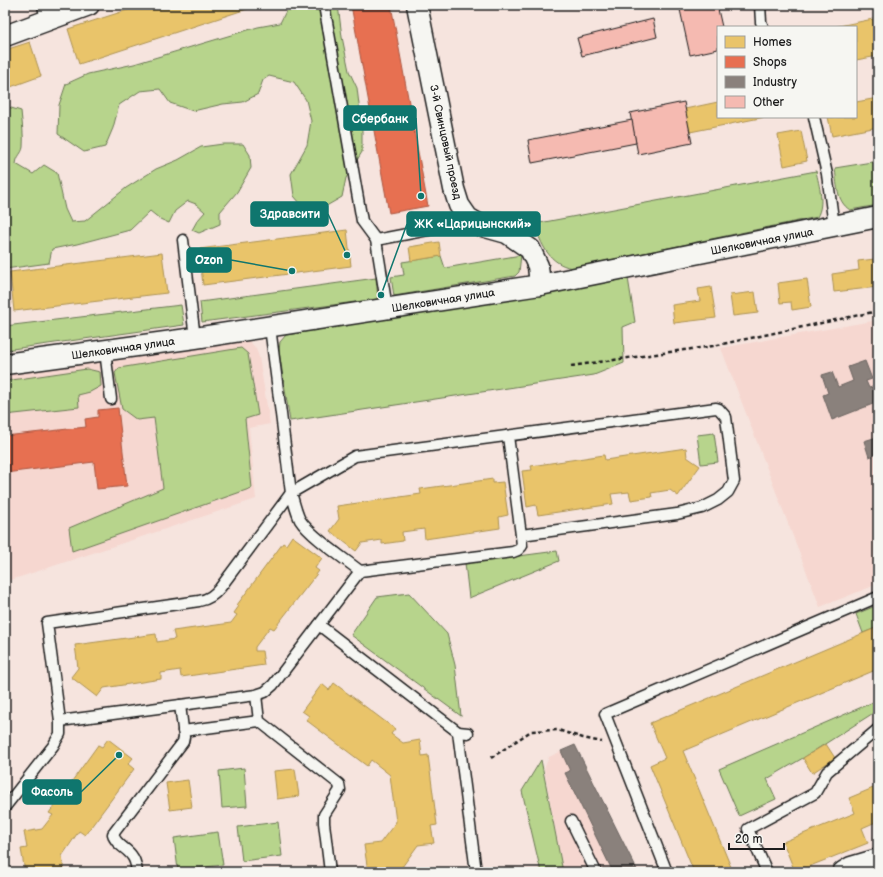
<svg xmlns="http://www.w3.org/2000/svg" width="883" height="877" font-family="'Balsamiq Sans',sans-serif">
<rect width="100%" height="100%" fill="#f6e4de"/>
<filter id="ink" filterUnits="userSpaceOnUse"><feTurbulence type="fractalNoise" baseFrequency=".025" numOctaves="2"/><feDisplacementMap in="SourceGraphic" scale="8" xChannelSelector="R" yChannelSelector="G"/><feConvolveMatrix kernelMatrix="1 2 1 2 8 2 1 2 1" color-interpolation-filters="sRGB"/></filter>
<g filter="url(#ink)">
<g fill="#f6d7d0">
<path d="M 878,320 L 878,584 L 820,607 L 721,348 Z"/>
<path d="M 248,340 L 256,348 L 259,357 L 270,424 L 249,428 L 256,499 L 5,582 L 5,373 L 87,361 L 130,359 Z"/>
<path d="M 575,745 L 638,872 L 563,872 L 544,769 L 549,757 Z"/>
</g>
<g fill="#b7d48c" stroke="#6a7854">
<path d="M 289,5 L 338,5 L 342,37 L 349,71 L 357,88 L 362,130 L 362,152 L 346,178 L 342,197 L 321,209 L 311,211 L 300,203 L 294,196 L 291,174 L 307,145 L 311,121 L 306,100 L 294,82 L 269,76 L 263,80 L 258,94 L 243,102 L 223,104 L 193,111 L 170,103 L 160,89 L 140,91 L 119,105 L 113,128 L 105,147 L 84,152 L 58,134 L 59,105 L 66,84 L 88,74 L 134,64 L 258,27 L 280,23 Z"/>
<path d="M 8,107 L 21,111 C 22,123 24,135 23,147 C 22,154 17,155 16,164 L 33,174 L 44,165 L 57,173 L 65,209 L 71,222 L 85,221 L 126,188 L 156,169 L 178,160 L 201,147 L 223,144 L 243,144 L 250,155 L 251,168 L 237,192 L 220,212 L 220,224 L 199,233 L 192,230 L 197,221 L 205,212 L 196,204 L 188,201 L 175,211 L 169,223 L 160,219 L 150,211 L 130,230 L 77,244 L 52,249 L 49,263 L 5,269 L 5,108 Z"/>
<path d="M 878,161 L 878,205 L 850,210 C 836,201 837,183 835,168 Z"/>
<path d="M 816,171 C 819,186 825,203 817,217 L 572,268 C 548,263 542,245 534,224 Z"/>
<path d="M 521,255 L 519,272 L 515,276 L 394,296 L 391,277 L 404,275 L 402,262 L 441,256 L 445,268 Z"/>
<path d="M 376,278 L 378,299 L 202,322 L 200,302 Z"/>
<path d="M 628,278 L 635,322 L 623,327 L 624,363 L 594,375 L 290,421 L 279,351 L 280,342 L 286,335 Z"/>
<path d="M 181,305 L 184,325 L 5,350 L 5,326 Z"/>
<path d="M 241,348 L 248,354 L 258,415 L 245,419 L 252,488 L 72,551 L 69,528 L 163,488 L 154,418 L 137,420 L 122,409 L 115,373 L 119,368 Z"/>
<path d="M 87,369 L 100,372 L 101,386 L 90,392 L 78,395 L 79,407 L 5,415 L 5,381 Z"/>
<path d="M 714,433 L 718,462 L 701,464 L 697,435 Z"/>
<path d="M 557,551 L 559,561 L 469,598 L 465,563 Z"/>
<path d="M 409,593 L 447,634 L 455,665 L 461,716 L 351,635 L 377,597 Z"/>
<path d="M 878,605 L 878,627 L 863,633 L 856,614 Z"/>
<path d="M 878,700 L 878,710 L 803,758 L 767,779 L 776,799 L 739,816 L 719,769 Z"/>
<path d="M 541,760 L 563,872 L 541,872 L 522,791 Z"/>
<path d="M 244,768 L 247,806 L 222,808 L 219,771 Z"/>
<path d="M 278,822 L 282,856 L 242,861 L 238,827 Z"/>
<path d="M 218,832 L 223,865 L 178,870 L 174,838 Z"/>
</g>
<g fill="#e9c46a" stroke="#ac9253">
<path d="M 143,5 L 259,5 L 79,64 L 68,29 Z"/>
<path d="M 873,19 L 878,43 L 878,56 L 856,60 L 856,27 L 834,27 Z"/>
<path d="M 30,42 L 41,76 L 5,89 L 5,50 Z"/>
<path d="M 878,98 L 878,127 L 832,136 L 828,117 L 856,117 L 856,102 Z"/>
<path d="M 718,102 L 718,117 L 765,117 L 690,132 L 685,109 Z"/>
<path d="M 801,131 L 807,161 L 784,166 L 778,135 Z"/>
<path d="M 347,230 L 351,266 L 203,285 L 199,249 Z"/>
<path d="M 439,242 L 441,256 L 411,261 L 409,247 Z"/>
<path d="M 162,253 L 167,293 L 14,311 L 10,272 Z"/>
<path d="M 875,259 L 878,287 L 834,292 L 832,274 L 859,270 L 858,261 Z"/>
<path d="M 807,279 L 811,307 L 792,310 L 791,302 L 780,303 L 778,283 Z"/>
<path d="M 711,287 L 716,318 L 674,323 L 672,305 L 700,301 L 698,289 Z"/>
<path d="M 755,292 L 758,313 L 733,316 L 730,295 Z"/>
<path d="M 686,448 L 687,457 L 700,466 L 678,496 L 670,490 L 651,493 L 652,497 L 631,500 L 629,492 L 611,494 L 613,504 L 538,515 L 536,505 L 527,507 L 522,471 L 532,470 L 531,466 L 604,455 L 605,460 Z"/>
<path d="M 493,479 L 493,483 L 503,482 L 508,515 L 499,517 L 500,528 L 425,539 L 424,529 L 402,532 L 403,541 L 382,544 L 382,540 L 362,543 L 356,551 L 330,531 L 339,519 L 337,506 L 421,494 L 420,489 Z"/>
<path d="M 292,536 L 322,558 L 315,568 L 319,571 L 274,629 L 270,627 L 255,647 L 255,651 L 262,651 L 264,665 L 181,677 L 180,670 L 161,673 L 161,679 L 104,688 L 97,697 L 71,677 L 78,668 L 75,645 L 156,634 L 157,642 L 175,639 L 173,631 L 231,623 L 237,615 L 234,613 L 239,606 L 237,605 L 283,543 L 286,545 Z"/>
<path d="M 878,627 L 878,669 L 683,751 L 733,872 L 694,872 L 650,765 L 665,758 L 650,723 Z"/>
<path d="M 334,683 L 395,729 L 391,734 L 403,743 L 420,740 L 422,756 L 428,755 L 437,825 L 431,826 L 434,843 L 418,845 L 402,867 L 403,872 L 368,872 L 364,845 L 380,843 L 396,822 L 390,775 L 371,760 L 367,766 L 306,720 L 309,716 L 302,711 L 322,684 L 329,690 Z"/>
<path d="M 108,739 L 133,758 L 128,764 L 134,769 L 85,835 L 79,831 L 62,856 L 64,872 L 25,872 L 21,849 L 27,848 L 24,832 L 42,829 L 53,815 L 49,813 L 98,745 L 102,747 Z"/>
<path d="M 826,744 L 835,758 L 812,773 L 803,758 Z"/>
<path d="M 295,769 L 299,796 L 277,799 L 274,771 Z"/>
<path d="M 188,780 L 192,807 L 170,810 L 166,783 Z"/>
<path d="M 878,786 L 878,821 L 862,828 L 868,843 L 795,872 L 783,842 L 855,813 L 849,798 Z"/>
</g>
<g fill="#e76f51" stroke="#aa5641">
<path d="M 351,5 L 391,5 L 428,206 L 389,213 Z"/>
<path d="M 118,408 L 127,486 L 97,489 L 94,462 L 5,473 L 5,436 L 86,427 L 85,419 L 98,417 L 98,410 Z"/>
</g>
<g fill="#8a817c" stroke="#69635f">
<path d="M 865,361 L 872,379 L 866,381 L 869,388 L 878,385 L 878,402 L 832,420 L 823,395 L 828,393 L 822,375 L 832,372 L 838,387 L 853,381 L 848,367 Z"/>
<path d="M 877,437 L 878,454 L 869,457 L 864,441 Z"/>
<path d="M 575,745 L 638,872 L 613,872 L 565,773 L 570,771 L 561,751 Z"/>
</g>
<g fill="#f5bab1" stroke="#1c1c1c">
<path d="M 679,5 L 717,5 L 722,27 L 718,27 L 718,49 L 690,55 Z"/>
<path d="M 653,19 L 657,37 L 582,56 L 577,38 Z"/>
<path d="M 684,102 L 692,143 L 638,154 L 630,113 Z"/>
<path d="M 632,120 L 636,143 L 532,163 L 528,140 Z"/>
</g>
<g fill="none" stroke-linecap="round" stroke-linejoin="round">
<g stroke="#1c1c1c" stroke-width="13">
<g id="service">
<path d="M 43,5 L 46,21"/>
<path d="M 324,5 L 362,221 L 376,240 L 387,308"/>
<path d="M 760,5 L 761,22 L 763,27"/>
<path d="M 814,117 L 827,174 L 834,226"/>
<path d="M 183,240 L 195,338"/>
<path d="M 376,240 L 438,228 L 468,218"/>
<path d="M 105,351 L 111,399"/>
<path d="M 508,436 L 521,535"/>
<path d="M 319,625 L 458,732 L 476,872"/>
<path d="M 256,695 L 259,721 L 339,784 L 340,790 L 324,815 L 324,823 L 330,872"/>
<path d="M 60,721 L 256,695 L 265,692 L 273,685 L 360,571 C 345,559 310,536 300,520 C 296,512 294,502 291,493 L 270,327"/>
<path d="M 183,731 L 259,721"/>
<path d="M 458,732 L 468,733"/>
<path d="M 5,807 L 53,746 L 60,734 L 60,721 L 47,623 L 199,601 C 209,599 214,595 220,588 L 291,493 L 355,456 L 716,408 L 719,409 L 726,417 L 734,481 L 728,492 L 718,500 L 702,508 L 677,514 L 521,535 L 522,546 L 518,550 L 513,552 L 360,571"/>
<path d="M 571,821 L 596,872"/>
<path d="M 137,872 C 136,866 136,861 132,856 C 126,847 115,845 113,834 L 183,742 L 184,737 L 180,705"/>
<path d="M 667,872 L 605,714 L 878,597"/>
<path d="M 767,872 L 748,829 L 815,793 L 827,772 L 878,729"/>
</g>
</g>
<g stroke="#1c1c1c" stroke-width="23">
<g id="minor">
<path d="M 417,5 L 454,189 L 459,205 L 468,218 L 482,226 L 507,233 L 530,249 L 538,266 L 540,285"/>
<path d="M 5,36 L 89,5"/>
<path d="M 5,364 L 195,338 L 540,285 L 878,217"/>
<path d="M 843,872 L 851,867 L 878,859"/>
</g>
</g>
<g stroke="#1c1c1c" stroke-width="2.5" stroke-dasharray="4 3" stroke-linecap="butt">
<path d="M 571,366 L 713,346 L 878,311"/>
<path d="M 491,758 L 531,731 L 558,730 L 583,738 L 602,742"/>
</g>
<use href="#service" stroke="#f6f6f2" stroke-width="10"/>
<use href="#minor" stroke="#f6f6f2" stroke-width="20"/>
</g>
</g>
<g text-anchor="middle" stroke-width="4" stroke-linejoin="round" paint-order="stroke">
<g font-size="11" fill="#1c1c1c" stroke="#f6f6f2">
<text transform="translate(446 142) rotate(78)" y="4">3-й Свинцовый проезд</text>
<text transform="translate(762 241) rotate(-11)" y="4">Шелковичная улица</text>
<text transform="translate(443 300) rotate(-9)" y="4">Шелковичная улица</text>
<text transform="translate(123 348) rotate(-8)" y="4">Шелковичная улица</text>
</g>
</g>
<path fill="none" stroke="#0f766e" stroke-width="1.5" d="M421 196L416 118M347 255L328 214M381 295L407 224M292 271L231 260M119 755L81 792"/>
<g fill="#0f766e" stroke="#f6f6f2" stroke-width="1.5">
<circle cx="421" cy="196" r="4"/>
<circle cx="347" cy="255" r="4"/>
<circle cx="381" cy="295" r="4"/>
<circle cx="292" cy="271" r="4"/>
<circle cx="119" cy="755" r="4"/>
</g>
<g fill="#0f766e" stroke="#0f766e" stroke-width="1.5">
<rect x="344" y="106" width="72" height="24" rx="4"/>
<rect x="251" y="202" width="77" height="24" rx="4"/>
<rect x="407" y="212" width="133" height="24" rx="4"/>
<rect x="187" y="248" width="44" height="24" rx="4"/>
<rect x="23" y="780" width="58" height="24" rx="4"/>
</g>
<g font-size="12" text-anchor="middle" font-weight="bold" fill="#fff">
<text x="380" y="123">Сбербанк</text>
<text x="290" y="218">Здравсити</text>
<text x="473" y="228">ЖК «Царицынский»</text>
<text x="209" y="264">Ozon</text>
<text x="52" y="796">Фасоль</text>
</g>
<rect width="883" height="877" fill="none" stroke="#f6f6f2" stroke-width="20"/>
<rect x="10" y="10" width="863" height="857" fill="none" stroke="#1c1c1c" stroke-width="1.5" filter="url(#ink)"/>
<rect x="717" y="26" width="140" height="92" fill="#f6f6f2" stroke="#9f9f9c"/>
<rect x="725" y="36" width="20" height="12" fill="#e9c46a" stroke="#9f9f9c"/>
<text x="753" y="46" font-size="12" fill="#1c1c1c">Homes</text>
<rect x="725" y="56" width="20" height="12" fill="#e76f51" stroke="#9f9f9c"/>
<text x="753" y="66" font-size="12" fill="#1c1c1c">Shops</text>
<rect x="725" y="76" width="20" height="12" fill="#8a817c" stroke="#9f9f9c"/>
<text x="753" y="86" font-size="12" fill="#1c1c1c">Industry</text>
<rect x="725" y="96" width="20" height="12" fill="#f5bab1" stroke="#9f9f9c"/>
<text x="753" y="106" font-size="12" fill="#1c1c1c">Other</text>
<path d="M729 843v6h55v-6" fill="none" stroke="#1c1c1c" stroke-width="2"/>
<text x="735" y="843" font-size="12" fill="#1c1c1c" stroke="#f6f6f2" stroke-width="3" paint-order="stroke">20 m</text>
</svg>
